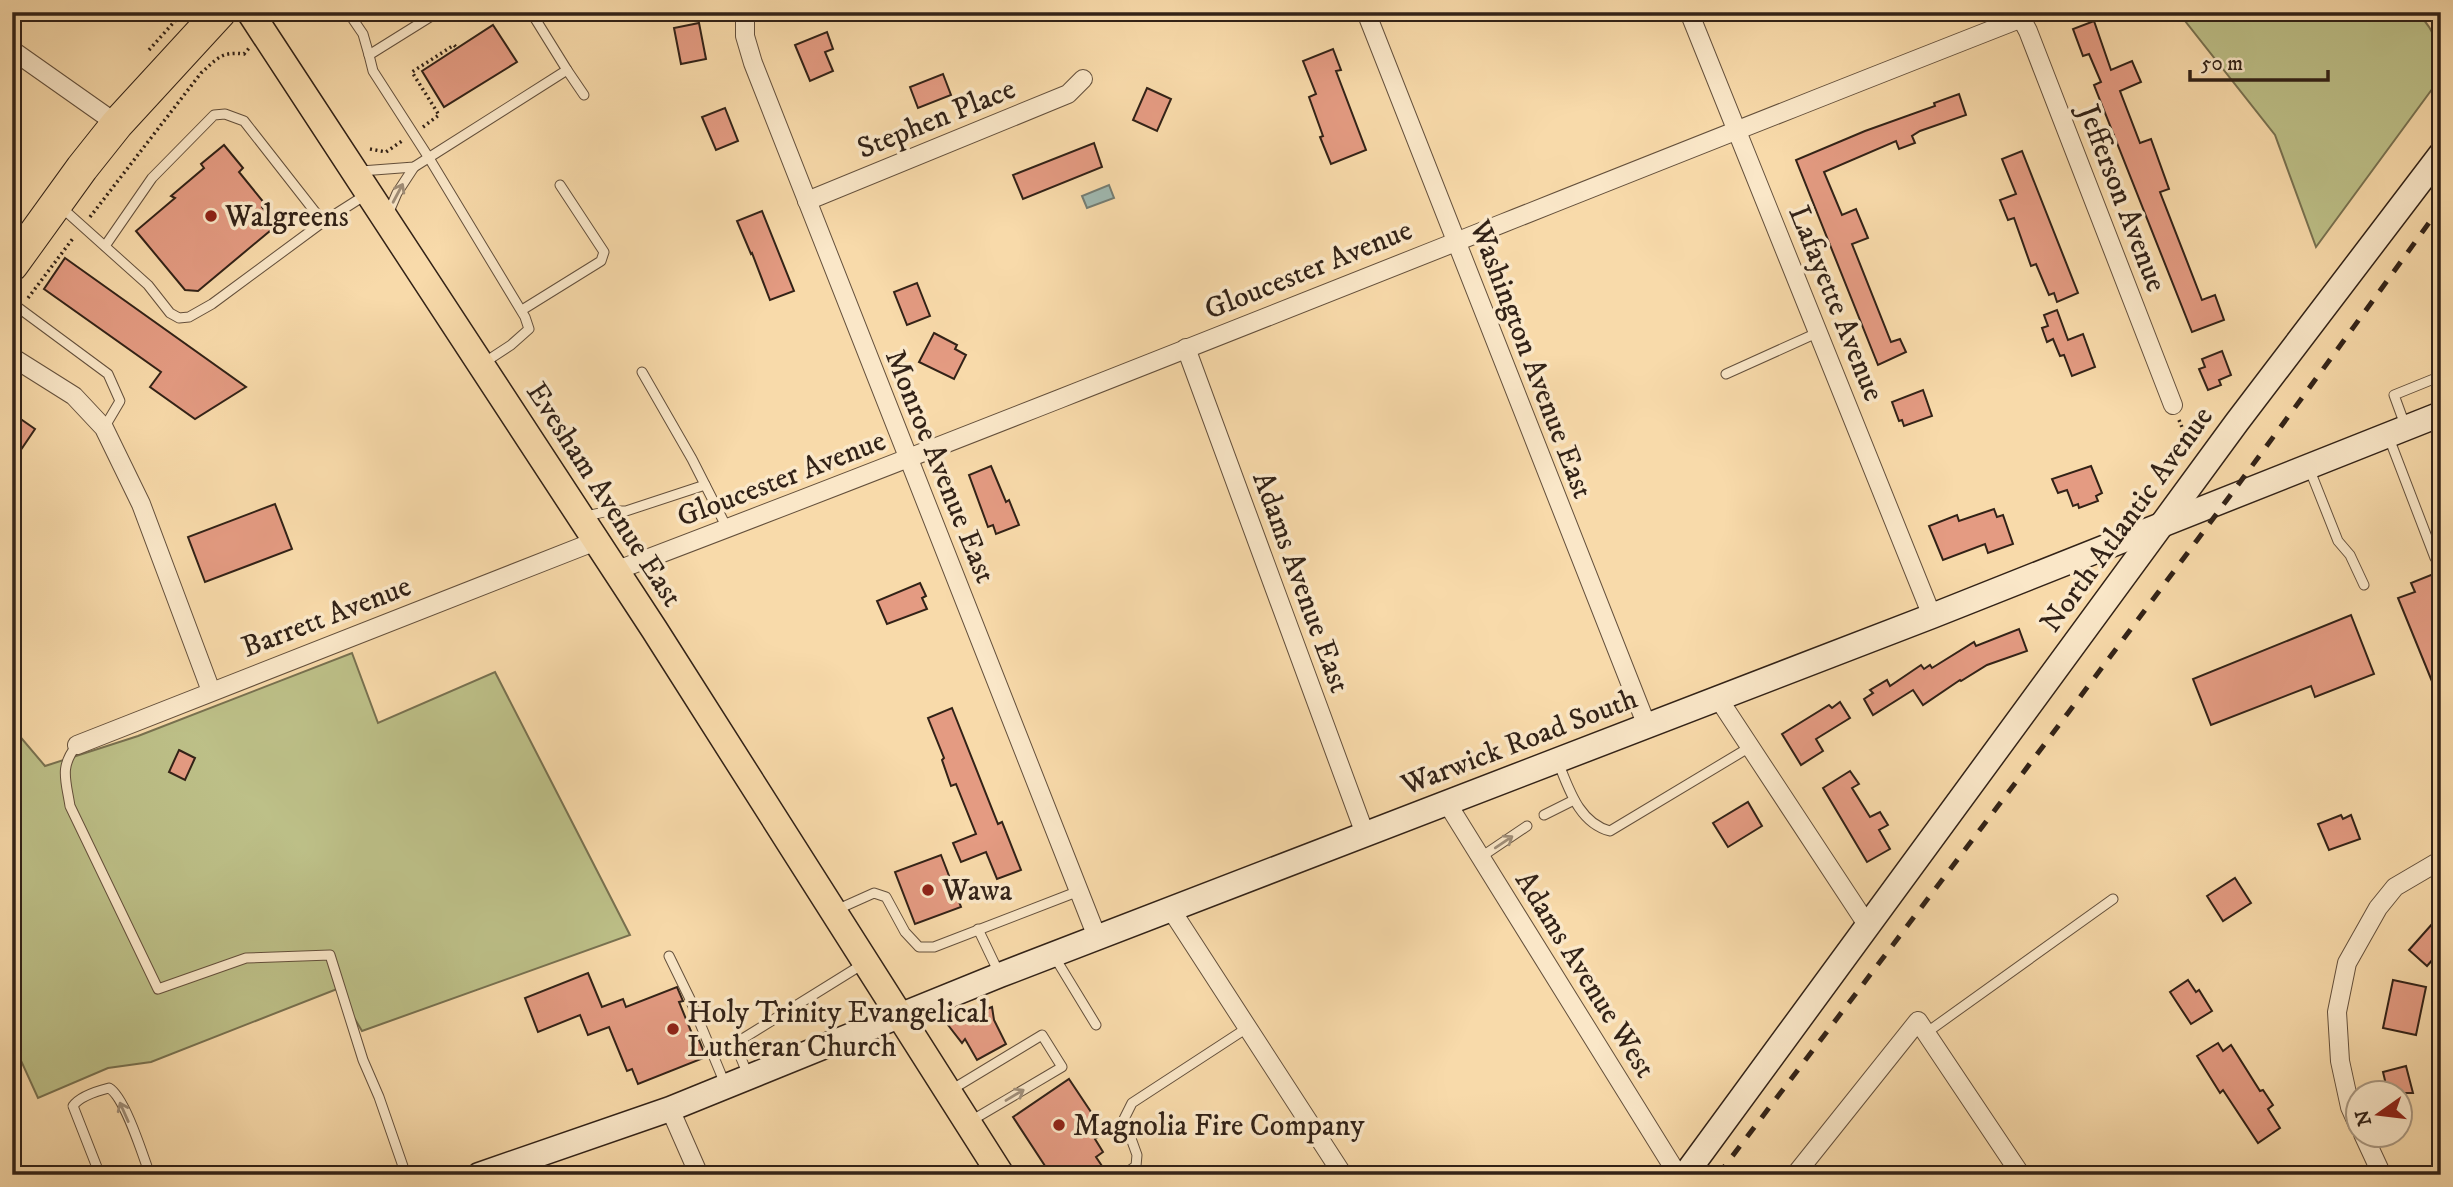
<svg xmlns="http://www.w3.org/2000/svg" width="2453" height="1187" font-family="'IM FELL DW Pica',serif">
<rect width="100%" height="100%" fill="#f8daaa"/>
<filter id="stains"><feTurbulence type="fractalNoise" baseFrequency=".00286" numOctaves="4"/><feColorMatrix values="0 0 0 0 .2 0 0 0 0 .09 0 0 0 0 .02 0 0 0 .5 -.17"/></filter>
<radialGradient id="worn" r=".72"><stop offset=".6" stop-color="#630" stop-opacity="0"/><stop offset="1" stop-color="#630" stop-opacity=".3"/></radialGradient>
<g fill="#bdc088" stroke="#787150" stroke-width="2">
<path d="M 2178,12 L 2417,12 C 2437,33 2441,49 2441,77 L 2316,247 L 2275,135 Z"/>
<path d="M 352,653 L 378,723 L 495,672 L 630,935 L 362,1031 L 337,989 L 151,1062 L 108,1068 L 38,1098 L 18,1054 L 12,1055 L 12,727 L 45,766 L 138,736 Z"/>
</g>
<path fill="#a0b9b1" stroke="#747d73" stroke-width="2" d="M 1109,185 L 1114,198 L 1087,208 L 1082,196 Z"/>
<g fill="#e49b82" stroke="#322217" stroke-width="2">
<path d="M 2094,21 L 2111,70 L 2132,61 L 2141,82 L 2120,91 L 2140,143 L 2151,139 L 2169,189 L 2160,192 L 2202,300 L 2215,295 L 2224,320 L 2192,332 L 2094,85 L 2101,82 L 2089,54 L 2083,56 L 2073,29 Z"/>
<path d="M 699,23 L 706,59 L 681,64 L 674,28 Z"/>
<path d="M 493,25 L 517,62 L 444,107 L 422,71 Z"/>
<path d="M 827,32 L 833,49 L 825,52 L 833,71 L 810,81 L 795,45 Z"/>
<path d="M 1333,49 L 1341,70 L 1336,71 L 1366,150 L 1331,164 L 1320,137 L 1323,136 L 1309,97 L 1316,94 L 1303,61 Z"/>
<path d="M 943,74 L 951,95 L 918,108 L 910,87 Z"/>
<path d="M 1147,88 L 1171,99 L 1157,131 L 1133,120 Z"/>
<path d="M 1959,94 L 1966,115 L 1920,131 L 1912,136 L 1915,143 L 1899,149 L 1896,141 L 1824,172 L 1842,215 L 1856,209 L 1868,238 L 1852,244 L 1891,342 L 1900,339 L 1906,352 L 1878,365 L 1796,160 L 1865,131 L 1935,106 L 1934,103 Z"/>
<path d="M 725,108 L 738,141 L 716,150 L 702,117 Z"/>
<path d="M 1094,143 L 1102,167 L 1023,199 L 1013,175 Z"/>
<path d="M 224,145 L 243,168 L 239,172 L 265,204 L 262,207 L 277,225 L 198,291 L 185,290 L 136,231 L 175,198 L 171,196 L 204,168 L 201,164 Z"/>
<path d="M 2022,151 L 2078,293 L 2057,302 L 2054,293 L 2049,295 L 2036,264 L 2031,266 L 2014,218 L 2008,220 L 2000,200 L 2016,194 L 2002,159 Z"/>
<path d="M 762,211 L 794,291 L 770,300 L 752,253 L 751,254 L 737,221 Z"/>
<path d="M 65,258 L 246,387 L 195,419 L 150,387 L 161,372 L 44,289 Z"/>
<path d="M 917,283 L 930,316 L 907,325 L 894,292 Z"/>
<path d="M 2057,310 L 2068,340 L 2083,334 L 2095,367 L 2072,376 L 2064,355 L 2060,356 L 2053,339 L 2047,342 L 2042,328 L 2048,326 L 2044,315 Z"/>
<path d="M 934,333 L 957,345 L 955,349 L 966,355 L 954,379 L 919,362 Z"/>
<path d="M 2222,351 L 2231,375 L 2219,380 L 2221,385 L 2208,390 L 2199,369 L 2205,367 L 2202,359 Z"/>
<path d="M 1923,390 L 1932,416 L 1904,426 L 1902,420 L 1899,421 L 1892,402 Z"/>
<path d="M 12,413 L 35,429 L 12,463 Z"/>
<path d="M 991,466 L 1006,502 L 1009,500 L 1019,525 L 996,534 L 993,525 L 988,527 L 969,475 Z"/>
<path d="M 2091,466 L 2102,493 L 2096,496 L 2098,501 L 2079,508 L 2078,504 L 2073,506 L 2067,490 L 2058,493 L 2052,479 Z"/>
<path d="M 275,504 L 292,549 L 205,582 L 188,537 Z"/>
<path d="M 1994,509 L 1997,517 L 2003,515 L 2013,544 L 1988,553 L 1985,544 L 1943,560 L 1929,526 L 1957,515 L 1959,521 Z"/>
<path d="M 2441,571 L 2441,701 L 2440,701 L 2398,598 L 2415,592 L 2411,583 Z"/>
<path d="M 920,583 L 926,596 L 922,598 L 927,609 L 887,624 L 877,601 Z"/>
<path d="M 2351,615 L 2374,674 L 2315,697 L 2311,686 L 2211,725 L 2193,679 Z"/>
<path d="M 2019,629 L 2027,651 L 1987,665 L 1961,681 L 1960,680 L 1923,705 L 1913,690 L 1873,715 L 1864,699 L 1873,693 L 1870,690 L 1887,680 L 1890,686 L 1921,665 L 1924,669 L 1930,665 L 1932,668 L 1974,642 L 1976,646 Z"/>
<path d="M 1840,702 L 1850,718 L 1816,739 L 1823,751 L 1801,765 L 1782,734 L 1829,705 L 1832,708 Z"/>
<path d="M 952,708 L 998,824 L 1002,822 L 1021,870 L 997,879 L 986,852 L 961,862 L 953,843 L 976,834 L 956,784 L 951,786 L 942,760 L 944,758 L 928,718 Z"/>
<path d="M 179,750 L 195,758 L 185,780 L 169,772 Z"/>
<path d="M 1850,771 L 1859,784 L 1852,788 L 1870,817 L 1880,812 L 1888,825 L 1879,830 L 1890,849 L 1867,862 L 1823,788 Z"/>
<path d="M 1748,802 L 1762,826 L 1728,847 L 1713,823 Z"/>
<path d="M 2341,815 L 2343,819 L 2351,815 L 2360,839 L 2329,850 L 2318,824 Z"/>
<path d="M 941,855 L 961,907 L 915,924 L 895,872 Z"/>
<path d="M 2235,878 L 2251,903 L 2223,921 L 2207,896 Z"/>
<path d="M 2441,914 L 2441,950 L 2427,966 L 2409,950 Z"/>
<path d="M 588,973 L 602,1007 L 623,999 L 626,1007 L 677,987 L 683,1001 L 679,1002 L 695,1041 L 699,1040 L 706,1057 L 638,1084 L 632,1069 L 627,1071 L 609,1027 L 588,1035 L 580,1015 L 538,1032 L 525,998 Z"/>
<path d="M 2188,980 L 2196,992 L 2199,990 L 2212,1011 L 2191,1024 L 2170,992 Z"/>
<path d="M 2393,980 L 2426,987 L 2416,1035 L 2383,1028 Z"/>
<path d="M 992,1007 L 994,1020 L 1006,1044 L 977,1060 L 965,1039 L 962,1043 L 948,1025 Z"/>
<path d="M 2218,1043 L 2223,1051 L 2231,1045 L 2260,1091 L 2263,1090 L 2273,1105 L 2268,1109 L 2280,1128 L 2258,1143 L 2223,1090 L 2220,1093 L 2197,1056 Z"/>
<path d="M 2406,1066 L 2413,1093 L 2388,1093 L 2383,1072 Z"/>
<path d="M 1069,1079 L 1105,1133 L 1095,1139 L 1103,1152 L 1096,1157 L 1104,1169 L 1096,1175 L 1051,1175 L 1013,1117 Z"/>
</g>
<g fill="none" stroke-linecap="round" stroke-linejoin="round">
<g stroke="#64503c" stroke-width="11">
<g id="lane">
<path d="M 348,12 L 363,34 L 369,55"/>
<path d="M 438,12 L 369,55 L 373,71 L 429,158 L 525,317 L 529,329 L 511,345 L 482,364"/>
<path d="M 567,70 L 584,95"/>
<path d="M 361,171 L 414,167 L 567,70 L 531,12"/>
<path d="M 61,207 L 148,285 L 170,313 L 179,318 L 189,317 L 212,304 L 323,222 L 367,194"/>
<path d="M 388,214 L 397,193 L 414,167"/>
<path d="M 105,246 L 152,178 L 214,115 L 225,114 L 244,121 L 323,222"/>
<path d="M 12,303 L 108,374 L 120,401 L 104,428"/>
<path d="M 522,310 L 601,261 L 604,252 L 560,185"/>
<path d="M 642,372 L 692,459 L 727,528"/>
<path d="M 1726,374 L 1819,332"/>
<path d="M 2405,425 L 2394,395 L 2441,376"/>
<path d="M 2389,438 L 2435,558"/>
<path d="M 2309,468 L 2338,541 L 2350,555 L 2364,585"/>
<path d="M 586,516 L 609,511 L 626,511 L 705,485"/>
<path d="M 77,745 C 59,767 66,780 70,806 L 158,989 L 246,958 L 330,955 L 363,1060 L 379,1097 L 406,1175"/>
<path d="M 1558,762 C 1569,789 1579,823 1610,831 L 1750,747"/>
<path d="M 1544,815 L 1574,800"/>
<path d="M 1481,857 L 1527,826"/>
<path d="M 836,910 L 874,893 L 886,897 L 905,932 L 919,947 L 934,947 L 1079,891"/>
<path d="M 978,929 L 999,973"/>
<path d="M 669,956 L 690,999 L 725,1084"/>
<path d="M 1054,956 L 1096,1025"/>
<path d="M 1926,1033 L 2113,899"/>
<path d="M 748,1075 L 738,1051 L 739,1041 L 863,964"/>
<path d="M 951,1090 L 1042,1035 L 1062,1067 L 969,1122"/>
<path d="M 100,1175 L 73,1106 C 80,1096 97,1091 109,1088 C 125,1097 143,1156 150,1175"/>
<path d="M 1123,1175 L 1136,1166 L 1137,1155 L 1124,1119 L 1132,1103 L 1247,1028"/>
</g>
</g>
<g stroke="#64503c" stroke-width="20">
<g id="street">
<path d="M 745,12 L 745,36 L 753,63 L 1097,937"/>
<path d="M 1366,12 L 1647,726"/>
<path d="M 1689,12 L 1932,616"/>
<path d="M 2018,12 L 2028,31 L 2173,405"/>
<path d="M 12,50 L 117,124"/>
<path d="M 807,201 L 1068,94 L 1083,79"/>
<path d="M 1186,348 L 1365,834"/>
<path d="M 12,357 L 74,396 L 104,428 L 141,504 L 211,691"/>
<path d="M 615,571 C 1086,392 1552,202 2022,18"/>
<path d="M 1718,698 L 1868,926"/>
<path d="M 77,745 L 596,541"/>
<path d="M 1447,803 L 1678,1175"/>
<path d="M 1170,908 L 1343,1175"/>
<path d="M 670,1109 L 699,1175"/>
<path d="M 2358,1125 L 2350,1107 L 2340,1061 L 2337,1012 L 2347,963 L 2378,908 L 2395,887 L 2441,860"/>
<path d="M 2363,1134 L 2382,1175"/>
<path d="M 1795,1175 L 1918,1021 L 2021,1175"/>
</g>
</g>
<g stroke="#322217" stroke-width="27">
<g id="secondary">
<path d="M 479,1175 L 670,1109 L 1000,975 L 1932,616 L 2441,414"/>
<path d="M 1685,1175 L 2237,422 L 2441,154"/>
</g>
</g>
<g stroke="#322217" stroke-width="29">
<path id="primary" d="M 250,12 L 654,629 L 1001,1175"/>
</g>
<g stroke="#322217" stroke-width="34">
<path id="highway" d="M 12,265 L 82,168 L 117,124 L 220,12"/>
</g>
<g stroke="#322217" stroke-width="3.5" stroke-dasharray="2 3.5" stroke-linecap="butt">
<path d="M 149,50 L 183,12"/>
<path d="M 423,127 L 439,115 L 412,72 L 454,45 L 457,48"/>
<path d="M 370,149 L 386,152 L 402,141"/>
<path d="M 90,217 L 201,73 C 217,59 221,51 244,54 L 250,47"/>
<path d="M 28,298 L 74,237"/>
<path d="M 2179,420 L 2191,449"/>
</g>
<use href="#lane" stroke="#fae7c8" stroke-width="9"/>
<use href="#street" stroke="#fae7c8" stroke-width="18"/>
<use href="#secondary" stroke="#fae7c8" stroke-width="24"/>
<use href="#primary" stroke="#f8daaa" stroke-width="26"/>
<use href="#highway" stroke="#f8daaa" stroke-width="32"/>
<path stroke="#322217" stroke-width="5" stroke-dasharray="12 12" stroke-linecap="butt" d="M 1718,1175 C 1962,854 2206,534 2441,206"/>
</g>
<defs><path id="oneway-shaft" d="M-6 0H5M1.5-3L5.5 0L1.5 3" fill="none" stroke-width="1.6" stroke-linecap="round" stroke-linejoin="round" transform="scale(1.75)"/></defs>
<g stroke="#a08e78">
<use href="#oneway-shaft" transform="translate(398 193) rotate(-62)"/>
<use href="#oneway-shaft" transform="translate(1504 842) rotate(-34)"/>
<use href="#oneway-shaft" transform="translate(1015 1095) rotate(-31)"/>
<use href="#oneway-shaft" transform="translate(124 1112) rotate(-114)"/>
</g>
<g fill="#8f2418" stroke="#fae7c8" stroke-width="2.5">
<circle cx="211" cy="216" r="7"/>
<circle cx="928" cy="890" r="7"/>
<circle cx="673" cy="1029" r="7"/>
<circle cx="1059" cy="1125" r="7"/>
</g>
<g text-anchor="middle" stroke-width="7" stroke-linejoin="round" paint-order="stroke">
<g font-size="30" fill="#322217" stroke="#fae7c8">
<text transform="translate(936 118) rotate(-22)" y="10">Stephen Place</text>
<text transform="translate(2123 198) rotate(69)" y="10">Jefferson Avenue</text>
<text transform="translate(1308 269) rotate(-22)" y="10">Gloucester Avenue</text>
<text transform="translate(1837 303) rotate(68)" y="10">Lafayette Avenue</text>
<text transform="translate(1532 359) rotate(69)" y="10">Washington Avenue East</text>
<text transform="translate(941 466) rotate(68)" y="10">Monroe Avenue East</text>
<text transform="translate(781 478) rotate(-21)" y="10">Gloucester Avenue</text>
<text transform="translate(605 494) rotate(57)" y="10">Evesham Avenue East</text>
<text transform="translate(2126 519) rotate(-54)" y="10">North Atlantic Avenue</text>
<text transform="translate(1302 582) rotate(70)" y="10">Adams Avenue East</text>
<text transform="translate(326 616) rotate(-21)" y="10">Barrett Avenue</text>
<text transform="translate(1519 741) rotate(-21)" y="10">Warwick Road South</text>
<text transform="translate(1586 974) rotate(58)" y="10">Adams Avenue West</text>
</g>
<g font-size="30" fill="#322217" stroke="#fae7c8" text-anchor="start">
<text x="225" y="226">Walgreens</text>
<text x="942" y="900">Wawa</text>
<text x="687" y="1022">Holy Trinity Evangelical<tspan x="687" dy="34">Lutheran Church</tspan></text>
<text x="1073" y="1135">Magnolia Fire Company</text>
</g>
</g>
<rect width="2453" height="1187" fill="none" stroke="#f8daaa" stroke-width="42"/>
<rect x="14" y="14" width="2425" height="1159" fill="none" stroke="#322217" stroke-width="3.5"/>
<rect x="21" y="21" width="2411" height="1145" fill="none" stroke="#322217" stroke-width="2"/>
<g transform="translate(2379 1114) rotate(256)"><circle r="33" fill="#fae7c8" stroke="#aa9881" stroke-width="2"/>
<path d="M0-5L12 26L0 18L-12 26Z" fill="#8f2418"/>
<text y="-10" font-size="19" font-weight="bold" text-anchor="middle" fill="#322217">N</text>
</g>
<path d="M2190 70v10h138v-10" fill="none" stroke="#322217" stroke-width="3.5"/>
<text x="2201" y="70" font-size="21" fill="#322217" stroke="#fae7c8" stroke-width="5" paint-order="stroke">50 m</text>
<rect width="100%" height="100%" filter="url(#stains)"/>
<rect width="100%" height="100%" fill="url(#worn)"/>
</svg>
